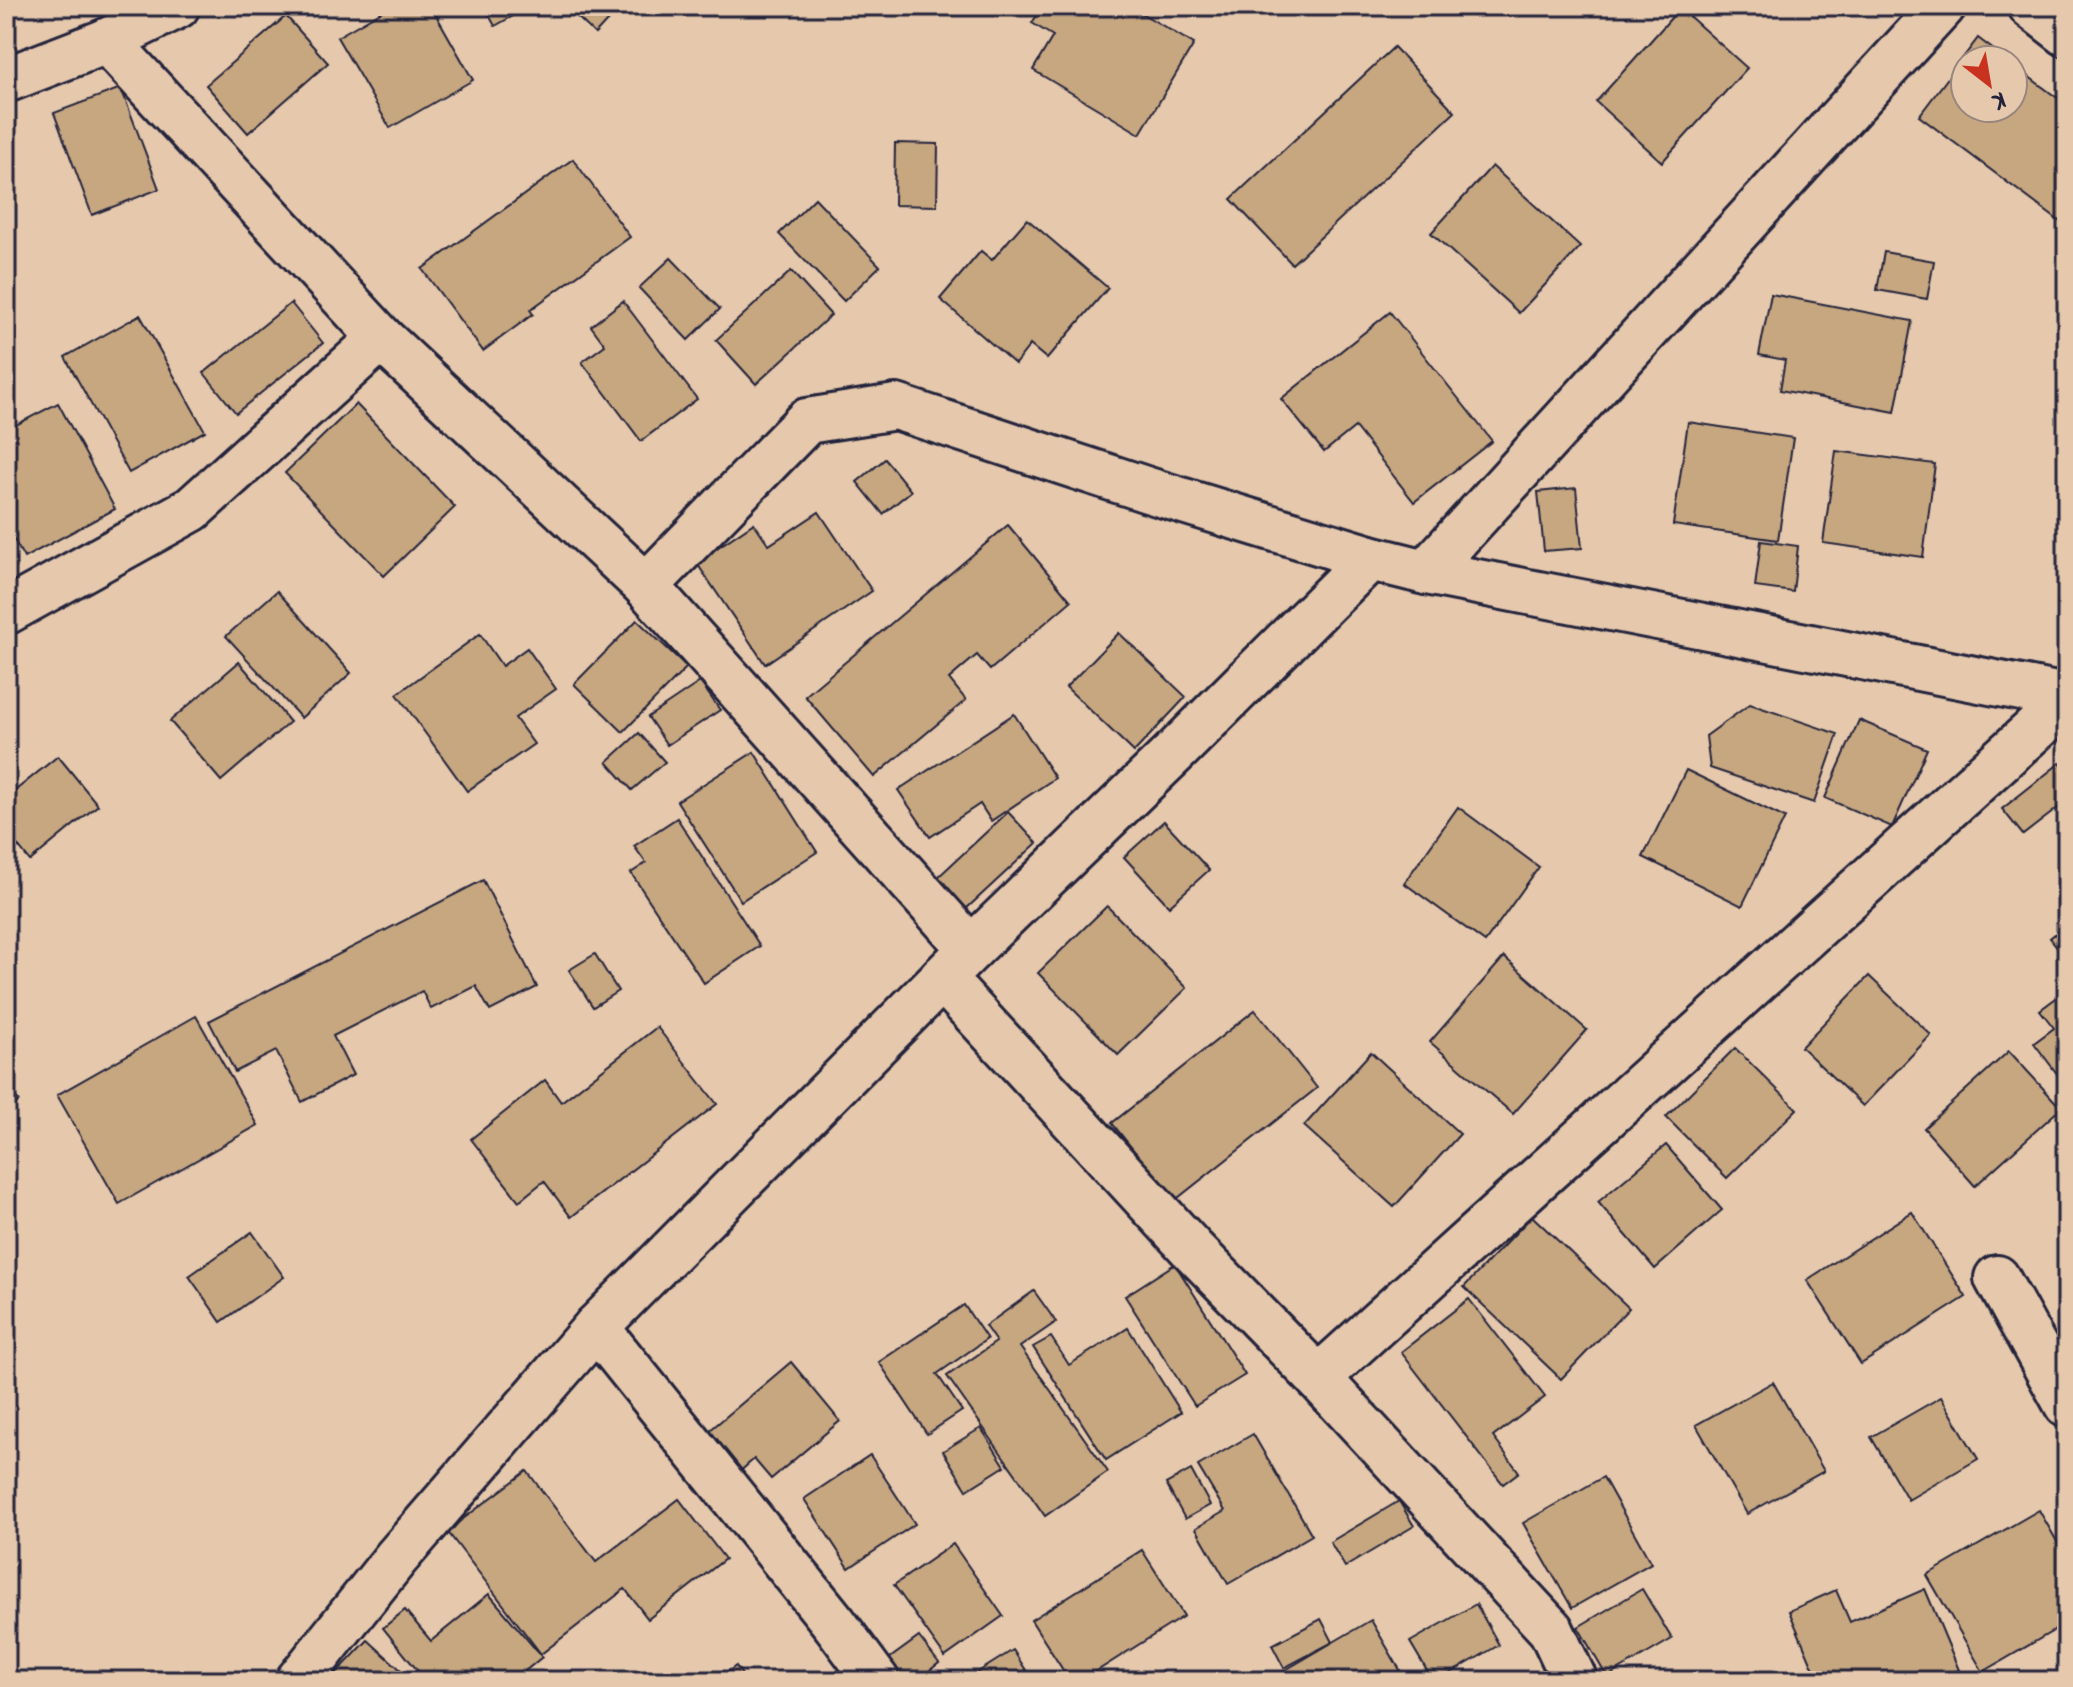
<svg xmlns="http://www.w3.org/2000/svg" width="2073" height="1687" font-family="Kalam,sans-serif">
<rect width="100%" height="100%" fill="#e6c9ad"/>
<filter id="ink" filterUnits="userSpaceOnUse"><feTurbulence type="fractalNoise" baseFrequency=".0125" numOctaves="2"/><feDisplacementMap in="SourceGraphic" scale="16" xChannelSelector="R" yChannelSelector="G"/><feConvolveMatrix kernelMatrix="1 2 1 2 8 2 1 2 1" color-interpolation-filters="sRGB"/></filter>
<g filter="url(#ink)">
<g fill="#c7a780" stroke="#22223b" stroke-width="2">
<path d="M 391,6 L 431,6 L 473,80 L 390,128 L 337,37 Z"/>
<path d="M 484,6 L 531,6 L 495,26 Z"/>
<path d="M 566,6 L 621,6 L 595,34 Z"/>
<path d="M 1043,6 L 1129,6 L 1194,44 L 1140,134 L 1033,70 L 1053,36 L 1032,23 Z"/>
<path d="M 1680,8 L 1747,68 L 1662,162 L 1596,102 Z"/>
<path d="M 286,16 L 328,63 L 248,133 L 206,85 Z"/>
<path d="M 1978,38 L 2007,60 L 1965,60 L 1965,108 L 2013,108 L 2013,65 L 2067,105 L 2067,227 L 1919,116 Z"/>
<path d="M 1394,47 L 1455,112 L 1292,264 L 1231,199 Z"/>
<path d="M 121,88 L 159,189 L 92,215 L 54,113 Z"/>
<path d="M 895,143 L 938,144 L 937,206 L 894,205 Z"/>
<path d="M 573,159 L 630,237 L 530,310 L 533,314 L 483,351 L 422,269 Z"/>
<path d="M 1492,166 L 1580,247 L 1519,313 L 1431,233 Z"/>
<path d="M 815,198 L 880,266 L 844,301 L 779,234 Z"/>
<path d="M 1027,219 L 1108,288 L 1047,359 L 1030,345 L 1015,364 L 940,299 L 981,251 L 992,260 Z"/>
<path d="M 1884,252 L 1934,261 L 1927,299 L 1877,290 Z"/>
<path d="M 671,258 L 720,309 L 688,340 L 639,288 Z"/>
<path d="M 791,271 L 831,315 L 756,384 L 716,340 Z"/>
<path d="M 1771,294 L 1912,321 L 1895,412 L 1780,390 L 1785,360 L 1759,355 Z"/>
<path d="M 623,301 L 697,399 L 641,441 L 582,362 L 605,345 L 591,326 Z"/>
<path d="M 291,303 L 323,343 L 236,413 L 204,373 Z"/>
<path d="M 1390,312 L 1492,441 L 1414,502 L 1355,427 L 1324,452 L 1281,399 Z"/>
<path d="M 140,315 L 205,431 L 129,473 L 65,357 Z"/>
<path d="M 58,403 L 115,509 L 24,558 L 6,525 L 6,430 Z"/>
<path d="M 356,404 L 455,507 L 384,576 L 285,473 Z"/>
<path d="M 1688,422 L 1793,438 L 1778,540 L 1673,525 Z"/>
<path d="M 1836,451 L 1935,464 L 1923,557 L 1823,543 Z"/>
<path d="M 885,459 L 911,491 L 883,514 L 857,482 Z"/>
<path d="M 1576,488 L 1582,548 L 1544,551 L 1538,492 Z"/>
<path d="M 819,512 L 872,591 L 765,664 L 696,562 L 754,523 L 769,545 Z"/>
<path d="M 1008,525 L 1071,601 L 990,670 L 977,655 L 949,679 L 966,700 L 874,777 L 805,696 Z"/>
<path d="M 1761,541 L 1798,546 L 1793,592 L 1755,587 Z"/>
<path d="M 277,591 L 351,673 L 301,718 L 226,636 Z"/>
<path d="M 637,620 L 687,667 L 623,732 L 574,684 Z"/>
<path d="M 1119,633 L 1186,697 L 1134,752 L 1066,687 Z"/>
<path d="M 480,634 L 502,666 L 527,648 L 556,689 L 515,718 L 534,744 L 467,791 L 397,694 Z"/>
<path d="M 239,662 L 290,722 L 221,781 L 170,721 Z"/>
<path d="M 700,682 L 720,710 L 667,745 L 648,717 Z"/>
<path d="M 1750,704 L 1838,734 L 1814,803 L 1710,768 L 1706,736 Z"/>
<path d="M 1014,714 L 1055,778 L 991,821 L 980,804 L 930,837 L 898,790 Z"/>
<path d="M 1859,720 L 1927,749 L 1892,827 L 1825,798 Z"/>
<path d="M 639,733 L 665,762 L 632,790 L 607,762 Z"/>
<path d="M 754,752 L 817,852 L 741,901 L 677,801 Z"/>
<path d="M 58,756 L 98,805 L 30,861 L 6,831 L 6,798 Z"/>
<path d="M 2060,763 L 2067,772 L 2067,801 L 2023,835 L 2002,809 Z"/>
<path d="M 1686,770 L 1785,818 L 1742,906 L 1643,857 Z"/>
<path d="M 1458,807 L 1539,867 L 1485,942 L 1404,883 Z"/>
<path d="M 1008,812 L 1037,843 L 966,909 L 937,878 Z"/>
<path d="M 677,818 L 760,946 L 704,983 L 631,873 L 646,863 L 634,846 Z"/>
<path d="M 1164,821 L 1209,870 L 1169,906 L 1124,857 Z"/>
<path d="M 483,880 L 537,987 L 490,1011 L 476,986 L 431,1009 L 422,991 L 333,1036 L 353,1075 L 302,1102 L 276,1051 L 235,1072 L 209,1021 Z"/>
<path d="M 1107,906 L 1187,988 L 1118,1055 L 1038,973 Z"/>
<path d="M 2067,924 L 2067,959 L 2050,938 Z"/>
<path d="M 595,954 L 618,991 L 593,1007 L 569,970 Z"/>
<path d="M 1504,957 L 1587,1030 L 1513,1114 L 1430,1042 Z"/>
<path d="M 1869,976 L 1931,1035 L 1863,1106 L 1801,1047 Z"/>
<path d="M 2067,990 L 2067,1087 L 2034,1043 L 2054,1028 L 2040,1010 Z"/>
<path d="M 1255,1010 L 1317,1088 L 1174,1201 L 1112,1123 Z"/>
<path d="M 196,1016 L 258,1125 L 119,1204 L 57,1095 Z"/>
<path d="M 657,1027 L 717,1104 L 571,1217 L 544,1181 L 519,1201 L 471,1139 L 545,1080 L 561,1102 Z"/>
<path d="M 1735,1048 L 1797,1109 L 1727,1178 L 1666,1117 Z"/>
<path d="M 2009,1051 L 2061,1108 L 1975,1186 L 1924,1128 Z"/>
<path d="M 1371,1052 L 1460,1134 L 1394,1207 L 1304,1126 Z"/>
<path d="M 6,1086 L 19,1101 L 6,1113 Z"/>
<path d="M 1666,1145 L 1722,1210 L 1655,1269 L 1598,1202 Z"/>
<path d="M 1912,1212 L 1966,1297 L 1861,1364 L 1807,1280 Z"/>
<path d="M 1532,1216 L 1629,1308 L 1561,1379 L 1464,1287 Z"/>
<path d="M 252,1232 L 284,1277 L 221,1322 L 189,1276 Z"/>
<path d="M 1175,1264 L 1245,1375 L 1195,1406 L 1125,1296 Z"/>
<path d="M 1034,1291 L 1056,1322 L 1020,1347 L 1108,1472 L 1045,1516 L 947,1376 L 996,1342 L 985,1326 Z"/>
<path d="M 1469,1299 L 1545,1397 L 1493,1437 L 1519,1472 L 1503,1484 L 1401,1352 Z"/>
<path d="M 964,1305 L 987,1339 L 937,1374 L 962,1411 L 927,1434 L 879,1362 Z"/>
<path d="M 1128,1328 L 1181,1412 L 1106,1460 L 1033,1347 L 1051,1337 L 1069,1365 Z"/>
<path d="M 791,1362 L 840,1421 L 771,1479 L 754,1459 L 736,1475 L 703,1436 Z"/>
<path d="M 1773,1382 L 1824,1471 L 1747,1514 L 1696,1425 Z"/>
<path d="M 1941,1397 L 1978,1459 L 1908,1500 L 1871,1437 Z"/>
<path d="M 981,1428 L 1005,1466 L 967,1490 L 943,1451 Z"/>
<path d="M 1253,1434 L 1312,1535 L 1228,1584 L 1196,1528 L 1225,1511 L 1198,1466 Z"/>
<path d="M 870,1455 L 915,1524 L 849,1568 L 804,1499 Z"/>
<path d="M 1191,1470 L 1210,1505 L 1185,1519 L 1166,1484 Z"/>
<path d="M 527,1471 L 596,1562 L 679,1499 L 725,1559 L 648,1619 L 625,1589 L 541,1654 L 447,1531 Z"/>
<path d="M 1603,1477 L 1651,1563 L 1572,1608 L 1523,1523 Z"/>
<path d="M 1399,1501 L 1414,1526 L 1345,1567 L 1330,1542 Z"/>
<path d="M 2039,1510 L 2067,1559 L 2067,1623 L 1983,1672 L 1927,1575 Z"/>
<path d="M 953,1544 L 1003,1616 L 945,1657 L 894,1585 Z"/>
<path d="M 1142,1550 L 1184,1616 L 1081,1681 L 1070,1681 L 1031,1620 Z"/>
<path d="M 1642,1589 L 1672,1639 L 1607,1677 L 1578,1627 Z"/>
<path d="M 1925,1589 L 1959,1670 L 1934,1681 L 1819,1681 L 1789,1611 L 1836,1590 L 1850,1622 Z"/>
<path d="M 489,1594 L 542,1657 L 513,1681 L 426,1681 L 383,1628 L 405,1610 L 431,1641 Z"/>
<path d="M 1476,1604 L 1499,1645 L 1437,1681 L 1433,1681 L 1410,1642 Z"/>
<path d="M 1321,1619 L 1333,1642 L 1284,1668 L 1272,1645 Z"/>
<path d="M 1371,1620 L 1400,1670 L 1387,1678 L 1389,1681 L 1287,1681 L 1282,1672 Z"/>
<path d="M 919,1637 L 939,1663 L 916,1681 L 901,1681 L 886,1661 Z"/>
<path d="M 368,1640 L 413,1681 L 329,1681 Z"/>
<path d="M 1013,1650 L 1033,1681 L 964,1681 Z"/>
<path d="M 736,1666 L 746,1681 L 715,1681 Z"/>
</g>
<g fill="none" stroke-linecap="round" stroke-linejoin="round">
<g stroke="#22223b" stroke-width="50">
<g id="minor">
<path d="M 2031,6 L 2067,34"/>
<path d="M 107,41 L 381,338 L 646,586 L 807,421 L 896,407 L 1148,490 L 1370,558 L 1426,572 L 2067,697"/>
<path d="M 1426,572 L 1943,6"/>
<path d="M 646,586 L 971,949"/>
<path d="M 6,612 L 192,509 L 381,338"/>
<path d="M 942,978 L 1192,1249 L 1318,1378 L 1551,1630 L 1575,1681"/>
<path d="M 1997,1278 L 2067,1405"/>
<path d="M 596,1327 L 835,1624 L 877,1681"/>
<path d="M 1318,1378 L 2067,700"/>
<path d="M 298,1681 L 396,1558 L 596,1327 L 971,949 L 1177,750 L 1370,558"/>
</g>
</g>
<g stroke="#22223b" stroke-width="50">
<path id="tertiary" d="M 6,80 L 107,41 L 177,6"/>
</g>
<use href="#minor" stroke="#e6c9ad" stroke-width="44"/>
<use href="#tertiary" stroke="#e6c9ad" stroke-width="44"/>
</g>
</g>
<rect width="2073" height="1687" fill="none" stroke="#e6c9ad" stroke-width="32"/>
<rect x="16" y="16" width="2041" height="1655" fill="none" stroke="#22223b" stroke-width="3" filter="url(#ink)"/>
<g transform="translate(1989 84) rotate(149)"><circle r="38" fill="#e6c9ad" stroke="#98867f" stroke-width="2"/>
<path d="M0-6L14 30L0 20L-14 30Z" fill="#c8321e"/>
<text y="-12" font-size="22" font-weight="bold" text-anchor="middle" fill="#22223b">K</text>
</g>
</svg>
